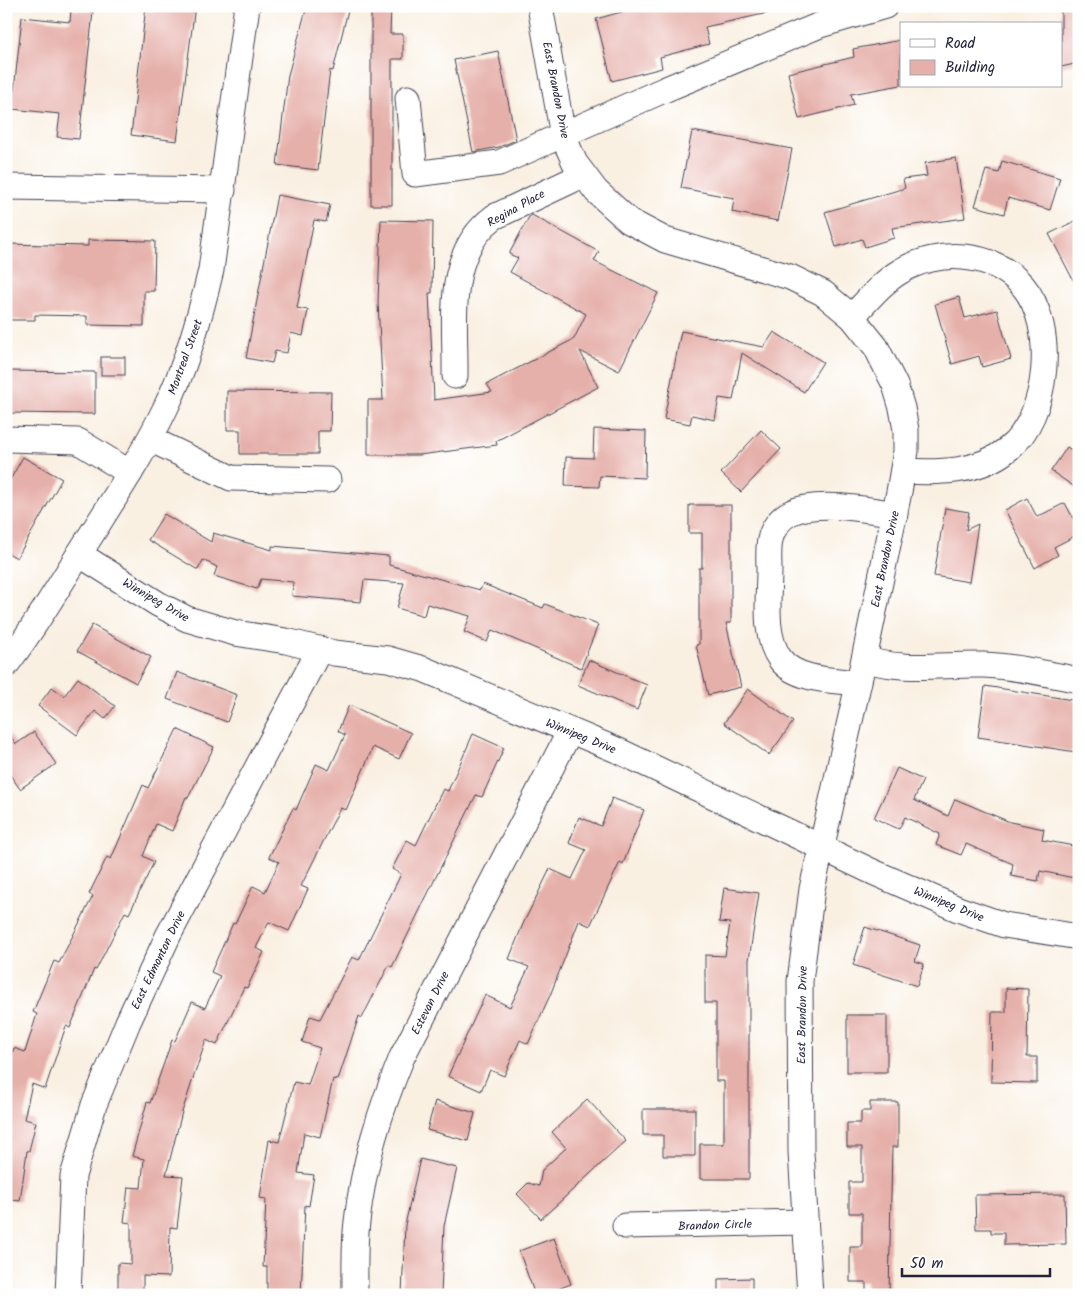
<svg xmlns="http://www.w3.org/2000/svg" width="1085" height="1301" font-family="Kalam,sans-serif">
<rect width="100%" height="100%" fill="#fff"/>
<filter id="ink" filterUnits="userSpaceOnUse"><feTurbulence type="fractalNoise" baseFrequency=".02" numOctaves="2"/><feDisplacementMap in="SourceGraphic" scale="10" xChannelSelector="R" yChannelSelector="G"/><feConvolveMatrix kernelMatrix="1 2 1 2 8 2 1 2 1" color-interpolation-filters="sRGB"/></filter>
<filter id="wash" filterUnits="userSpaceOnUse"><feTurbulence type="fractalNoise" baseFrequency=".0096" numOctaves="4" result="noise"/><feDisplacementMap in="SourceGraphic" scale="20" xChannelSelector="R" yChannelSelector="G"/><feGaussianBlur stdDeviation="1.12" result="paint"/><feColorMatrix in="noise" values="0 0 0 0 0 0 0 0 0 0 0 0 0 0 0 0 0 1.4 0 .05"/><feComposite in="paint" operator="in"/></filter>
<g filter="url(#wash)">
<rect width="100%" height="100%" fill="#f9f0e2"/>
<g id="blocks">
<g fill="#e6b0aa">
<path d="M 146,6 L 195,6 L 177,141 L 131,135 Z"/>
<path d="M 307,6 L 349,6 L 333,71 L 330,70 L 318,170 L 277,165 L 288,75 Z"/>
<path d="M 371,6 L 391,6 L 390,34 L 403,34 L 403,59 L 392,59 L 392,205 L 371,205 Z"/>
<path d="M 643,6 L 767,6 L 768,13 L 705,27 L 709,44 L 660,57 L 662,68 L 612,81 L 596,19 Z"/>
<path d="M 1061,6 L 1072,6 L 1079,36 L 1079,63 L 1061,67 Z"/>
<path d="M 71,9 L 93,12 L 79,139 L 57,137 L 60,114 L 12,109 L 22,17 L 70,22 Z"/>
<path d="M 901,40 L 901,85 L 851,94 L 854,105 L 799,119 L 788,73 L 854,57 L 853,49 Z"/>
<path d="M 498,51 L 516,140 L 499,147 L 473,152 L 454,60 Z"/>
<path d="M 692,131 L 792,149 L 778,221 L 732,212 L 734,198 L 681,188 Z"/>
<path d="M 956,158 L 965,218 L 892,228 L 894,238 L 865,247 L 862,239 L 836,247 L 825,212 L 905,188 L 903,179 L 927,176 L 925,163 Z"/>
<path d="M 1002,161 L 1060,178 L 1050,210 L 1008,198 L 1004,214 L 975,206 L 986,170 L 999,173 Z"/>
<path d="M 277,195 L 330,205 L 326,222 L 314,220 L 297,308 L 308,310 L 303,336 L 291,333 L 287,353 L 275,351 L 272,363 L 246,358 Z"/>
<path d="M 532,215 L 599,252 L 594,261 L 658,293 L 619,371 L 580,351 L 598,387 L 496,441 L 497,445 L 419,455 L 368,455 L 368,400 L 383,400 L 378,302 L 381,220 L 433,221 L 432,293 L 429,293 L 434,400 L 492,392 L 487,384 L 574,339 L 586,314 L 510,272 L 518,258 L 509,254 L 529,217 Z"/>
<path d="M 1079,219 L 1079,291 L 1049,234 Z"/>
<path d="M 88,240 L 155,241 L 154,291 L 144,291 L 144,326 L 87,325 L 87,316 L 35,315 L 35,320 L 6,320 L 8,244 L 88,246 Z"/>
<path d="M 959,297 L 965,318 L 997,310 L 1011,359 L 982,367 L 979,356 L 952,364 L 935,304 Z"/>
<path d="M 681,331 L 764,347 L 774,332 L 823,362 L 804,392 L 742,353 L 733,400 L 719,398 L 715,420 L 692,415 L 690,424 L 664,419 Z"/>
<rect x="101" y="357" width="24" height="18"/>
<path d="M 6,371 L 95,372 L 95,414 L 6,413 Z"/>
<path d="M 227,391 L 331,392 L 330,431 L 318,431 L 318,454 L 240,454 L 240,430 L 227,430 Z"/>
<path d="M 594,429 L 646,431 L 645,478 L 600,476 L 599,487 L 565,486 L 566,457 L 593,458 Z"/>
<path d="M 761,430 L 781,449 L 741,492 L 721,473 Z"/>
<path d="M 1067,447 L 1079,455 L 1079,490 L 1051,471 Z"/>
<path d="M 23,457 L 62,479 L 17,558 L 6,552 L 6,487 Z"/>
<path d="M 1027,498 L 1037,517 L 1065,503 L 1079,529 L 1079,534 L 1054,547 L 1058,555 L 1035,568 L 1005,510 Z"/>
<path d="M 689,505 L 731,505 L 731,623 L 726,623 L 741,687 L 708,695 L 696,645 L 699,644 L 699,568 L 702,568 L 702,533 L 689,533 Z"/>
<path d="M 945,508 L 969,512 L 966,530 L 978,524 L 969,582 L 934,576 Z"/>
<path d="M 164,514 L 211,542 L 213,533 L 272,550 L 272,546 L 389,556 L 389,565 L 480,590 L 483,584 L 543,608 L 545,604 L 598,625 L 581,668 L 492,630 L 487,642 L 464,632 L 470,616 L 427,604 L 424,616 L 397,608 L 404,583 L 364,580 L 361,602 L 292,596 L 293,582 L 261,579 L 257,589 L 214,576 L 217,567 L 203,560 L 198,570 L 148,540 Z"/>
<path d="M 92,625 L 151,657 L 136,683 L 77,651 Z"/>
<path d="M 589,660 L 647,685 L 637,710 L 578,685 Z"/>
<path d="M 177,672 L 237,695 L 227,722 L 167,699 Z"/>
<path d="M 78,678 L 115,706 L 105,719 L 95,711 L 77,735 L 38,706 L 52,687 L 64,696 Z"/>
<path d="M 985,686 L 1079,701 L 1076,752 L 978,737 Z"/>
<path d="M 748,689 L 793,722 L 769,755 L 724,723 Z"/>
<path d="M 349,705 L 411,733 L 399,759 L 373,747 L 346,810 L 340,808 L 301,886 L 308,889 L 289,931 L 269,922 L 256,948 L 264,952 L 247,988 L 244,987 L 217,1045 L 206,1040 L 182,1112 L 166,1175 L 183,1176 L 177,1228 L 170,1227 L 169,1277 L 143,1276 L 143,1289 L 118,1289 L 118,1263 L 131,1264 L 131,1223 L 124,1222 L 128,1187 L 141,1188 L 144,1159 L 132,1156 L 147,1102 L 150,1103 L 172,1040 L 175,1041 L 192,1002 L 205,1008 L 220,976 L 211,972 L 233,923 L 235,924 L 253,886 L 265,892 L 279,862 L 269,857 L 293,808 L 296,810 L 316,764 L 329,770 L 345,735 L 338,731 Z"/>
<path d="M 177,729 L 214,747 L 188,798 L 186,797 L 172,831 L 156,824 L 143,856 L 154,862 L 129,914 L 125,912 L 96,970 L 94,969 L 70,1028 L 66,1026 L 45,1089 L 32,1084 L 24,1119 L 36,1122 L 29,1151 L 27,1151 L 20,1201 L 6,1199 L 6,1070 L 14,1048 L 25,1052 L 37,1014 L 33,1012 L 54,961 L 59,963 L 93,896 L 89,894 L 107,857 L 111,859 L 143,785 L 148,788 Z"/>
<path d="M 6,730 L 16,744 L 34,732 L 56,764 L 20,789 L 6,769 Z"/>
<path d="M 473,734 L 504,748 L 482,797 L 476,795 L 392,967 L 389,965 L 362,1018 L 359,1016 L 338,1080 L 333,1079 L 320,1137 L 304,1133 L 298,1173 L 314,1175 L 309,1206 L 305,1205 L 301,1295 L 267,1295 L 267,1267 L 263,1267 L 266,1199 L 260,1198 L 269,1140 L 279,1142 L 294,1082 L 308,1085 L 320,1048 L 302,1042 L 310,1016 L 320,1019 L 352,957 L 359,960 L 401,874 L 392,869 L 407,840 L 416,845 L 443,789 L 448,791 Z"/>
<path d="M 897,768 L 923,780 L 914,800 L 948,816 L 955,799 L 1010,822 L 1044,829 L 1042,840 L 1079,847 L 1079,879 L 1040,871 L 1038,881 L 1011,876 L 1013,864 L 966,844 L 961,855 L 936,845 L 940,834 L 905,817 L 899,829 L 874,818 Z"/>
<path d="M 612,798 L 644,810 L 623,864 L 620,862 L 590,926 L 579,921 L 551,993 L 528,1044 L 520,1040 L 504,1076 L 490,1070 L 481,1091 L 448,1076 L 485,995 L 510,1007 L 529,967 L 509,959 L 523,924 L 550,869 L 572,879 L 586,850 L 569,843 L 579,817 L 601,826 Z"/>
<path d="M 724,888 L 759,893 L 749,960 L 749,1179 L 700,1179 L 700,1144 L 724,1144 L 724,1081 L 716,1081 L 716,1003 L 705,1003 L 705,955 L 725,956 L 730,923 L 719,922 Z"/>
<path d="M 865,927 L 920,945 L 915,961 L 924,964 L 917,986 L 853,965 Z"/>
<path d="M 1006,988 L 1028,989 L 1027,1057 L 1037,1057 L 1037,1083 L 991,1082 L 992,1012 L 1006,1012 Z"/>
<rect x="847" y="1015" width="40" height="57"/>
<path d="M 587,1099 L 626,1141 L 541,1219 L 517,1194 L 528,1183 L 539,1186 L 542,1170 L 566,1148 L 552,1132 Z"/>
<path d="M 435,1101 L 475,1113 L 468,1141 L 427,1130 Z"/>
<path d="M 870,1102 L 898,1102 L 898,1147 L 892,1147 L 889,1295 L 866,1295 L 866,1282 L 850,1282 L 850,1247 L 862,1247 L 862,1213 L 849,1213 L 849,1182 L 862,1182 L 862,1147 L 847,1147 L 847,1123 L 861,1123 L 861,1111 L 870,1111 Z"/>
<path d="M 643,1109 L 695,1109 L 695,1156 L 663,1156 L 663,1135 L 643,1135 Z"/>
<path d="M 420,1159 L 457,1168 L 444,1226 L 441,1295 L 402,1295 L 405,1225 Z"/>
<path d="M 1065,1194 L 1066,1244 L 1004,1245 L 1004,1233 L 991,1233 L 991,1229 L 976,1229 L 975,1195 Z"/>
<path d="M 554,1238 L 571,1284 L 542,1295 L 535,1295 L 519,1251 Z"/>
<path d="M 752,1278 L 752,1295 L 718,1295 L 718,1279 Z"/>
</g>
</g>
</g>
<g filter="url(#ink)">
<use href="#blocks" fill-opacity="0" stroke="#424154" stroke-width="1"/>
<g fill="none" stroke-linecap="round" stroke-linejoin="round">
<g stroke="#424154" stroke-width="27">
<g id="minor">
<path d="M 540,6 L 563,136 L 575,163 L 596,191 L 629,221 L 665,240 L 790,277 L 823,293 L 852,317 L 876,347 L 895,385 L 902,408 L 906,430 L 906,451 L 899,492 L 864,659 L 812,889 L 800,981 L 801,1152 L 810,1295"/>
<path d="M 408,98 L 415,174 L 499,163 L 666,89 L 820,25 L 885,6"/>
<path d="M 6,187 L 223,190"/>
<path d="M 852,317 C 867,301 882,282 901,271 C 919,260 943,255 963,257 C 987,259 1007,268 1023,286 C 1057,326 1049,417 1008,449 C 978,473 939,473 903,471"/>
<path d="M 455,376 C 456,322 444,254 494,217 L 583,175"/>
<path d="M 6,439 L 78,441 L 130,473"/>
<path d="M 150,439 L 231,478 L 328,480"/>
<path d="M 79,554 L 158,604 L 187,619 L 235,633 L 286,641 L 334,653 L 388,659 L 423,669 L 619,751 L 873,872 L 958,909 L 1004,925 L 1079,937"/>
<path d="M 864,659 C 904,672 942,664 983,665 C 1015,666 1047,674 1079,680"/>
<path d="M 6,665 C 34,629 57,589 81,551 C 111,503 142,457 166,407 C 187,364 200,317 211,270 L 247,6"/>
<path d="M 858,683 C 835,680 796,681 780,659 C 763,635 769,598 769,570 C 769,561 768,549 770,540 C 772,529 780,518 790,513 C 815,500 867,509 895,514"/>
<path d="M 625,1226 L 805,1222"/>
<path d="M 68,1295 L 73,1176 L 94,1105 L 128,1022 L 168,936 L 320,649"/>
<path d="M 355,1295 C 355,1271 354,1246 357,1222 C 363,1164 380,1111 402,1057 L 570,731"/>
</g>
</g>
<use href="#minor" stroke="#fff" stroke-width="25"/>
</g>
</g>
<g text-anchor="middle" stroke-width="5" stroke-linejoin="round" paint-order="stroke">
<g font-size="12" fill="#22223b" stroke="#fff">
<text transform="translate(556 90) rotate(79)" y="4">East Brandon Drive</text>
<text transform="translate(516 208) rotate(-29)" y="4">Regina Place</text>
<text transform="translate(185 357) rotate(-70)" y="4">Montreal Street</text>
<text transform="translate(885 559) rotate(-78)" y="4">East Brandon Drive</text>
<text transform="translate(156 600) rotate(30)" y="4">Winnipeg Drive</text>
<text transform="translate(581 736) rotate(22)" y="4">Winnipeg Drive</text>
<text transform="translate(949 904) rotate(22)" y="4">Winnipeg Drive</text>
<text transform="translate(158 960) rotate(-64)" y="4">East Edmonton Drive</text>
<text transform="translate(430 1003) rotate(-63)" y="4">Estevan Drive</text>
<text transform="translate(802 1015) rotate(-89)" y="4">East Brandon Drive</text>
<text transform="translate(715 1225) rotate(-2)" y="4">Brandon Circle</text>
</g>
</g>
<rect width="1085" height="1301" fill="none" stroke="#fff" stroke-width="25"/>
<rect x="900" y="22" width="162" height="65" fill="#ffffff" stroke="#a7a7b1"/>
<rect x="910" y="39" width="25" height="8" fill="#ffffff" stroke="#a7a7b1"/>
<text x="945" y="48" font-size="15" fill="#22223b">Road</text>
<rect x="910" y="60" width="25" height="15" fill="#e6b0aa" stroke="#a7a7b1"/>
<text x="945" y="72" font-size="15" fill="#22223b">Building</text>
<path d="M902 1268v8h148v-8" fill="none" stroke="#22223b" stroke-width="2.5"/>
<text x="910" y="1268" font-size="15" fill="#22223b" stroke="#ffffff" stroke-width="4" paint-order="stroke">50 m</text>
</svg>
